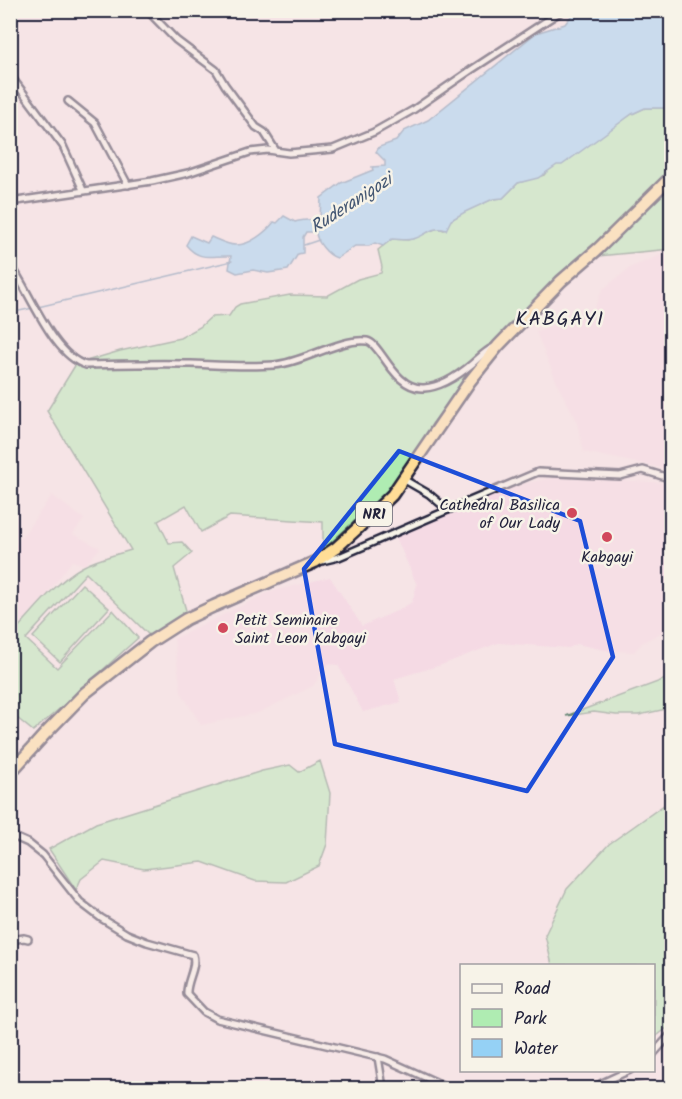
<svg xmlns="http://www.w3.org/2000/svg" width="682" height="1099" font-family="Kalam,sans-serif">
<rect width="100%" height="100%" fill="#f6e4e6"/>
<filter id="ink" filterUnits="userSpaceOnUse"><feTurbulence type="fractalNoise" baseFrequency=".0167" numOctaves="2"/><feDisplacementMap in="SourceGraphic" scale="12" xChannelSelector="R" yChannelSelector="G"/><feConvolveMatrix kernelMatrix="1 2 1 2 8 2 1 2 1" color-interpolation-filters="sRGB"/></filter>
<g filter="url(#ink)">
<g fill="#f5dae4">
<path d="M 671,251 L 672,251 L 671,470 L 584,452 L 576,419 L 559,388 L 536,332 L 594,309 L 603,289 L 631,267 Z"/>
<path d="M 559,477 L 671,483 L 671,621 L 666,630 L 642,643 L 634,652 L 610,651 L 577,644 L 569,648 L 498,643 L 441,665 L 394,679 L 401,702 L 363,712 L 338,665 L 328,664 L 313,686 L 258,713 L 201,725 L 181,692 L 174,639 L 269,592 L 330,577 L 362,626 L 399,610 L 412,602 L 417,585 L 395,535 L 525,483 Z"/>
<path d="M 52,495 L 84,519 L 73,534 L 100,548 L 85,565 L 72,561 L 33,613 L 11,636 L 11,552 Z"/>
</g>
<g fill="#afecb2" stroke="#688776" stroke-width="1.5">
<path d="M 671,96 L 671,249 L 598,256 L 497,341 L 432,424 L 410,470 L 323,550 L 323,522 L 230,516 L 201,532 L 186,505 L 158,521 L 169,543 L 182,542 L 192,553 L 174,568 L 187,614 L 150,636 L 86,573 L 26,639 L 57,668 L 113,610 L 138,638 C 103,669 69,702 33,731 L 11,713 L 10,636 C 31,615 56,581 82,567 C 97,559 115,555 131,550 L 47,411 L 76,364 L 120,351 L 180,338 L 200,327 L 211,317 L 229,316 L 235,307 L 240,304 L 290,295 L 327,296 L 358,279 L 381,273 L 382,267 L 378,250 L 392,239 L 408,240 L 438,228 L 444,230 L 451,220 L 465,211 L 493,199 L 503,198 L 518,183 L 544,175 L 548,170 L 632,114 L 645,108 L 667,108 Z"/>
<path d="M 82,584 L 109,608 L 60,662 L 33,637 Z"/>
<path d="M 671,677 L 671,734 L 668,734 L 664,724 L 671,717 L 666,709 L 639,715 L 616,715 L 594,712 L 566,716 Z"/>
<path d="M 320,761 L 330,793 L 327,844 L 319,866 L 286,882 L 255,881 L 202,862 L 144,869 L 104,861 L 81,879 L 76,890 L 49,849 L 96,823 L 262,771 L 290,765 L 299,772 Z"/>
<path d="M 671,800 L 671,1025 L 654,1038 L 654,966 L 552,965 L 545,935 L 567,889 L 609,844 Z"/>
</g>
<path fill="#95d1f5" stroke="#678bab" stroke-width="1.5" d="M 575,11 L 671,11 L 672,96 L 667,108 L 645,108 L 632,114 L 562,165 L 557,165 L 538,178 L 518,183 L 503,198 L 493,199 L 465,212 L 451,220 L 446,230 C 432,225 426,236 413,239 C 406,241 399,239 392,239 L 383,246 L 375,243 L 369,246 L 355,246 L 337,258 C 327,255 316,241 316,232 L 306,232 L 303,237 L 303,253 L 298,254 L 288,270 L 268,273 L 253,270 L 237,273 L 229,269 L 231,256 C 211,255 200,262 186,245 L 191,236 L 207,243 L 211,237 C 218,240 228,245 235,245 C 249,246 266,232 274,222 L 277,223 L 284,216 L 295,222 C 304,219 311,221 320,218 L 321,198 L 341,183 L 373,170 L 372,167 L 385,166 L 385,161 L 376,152 L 379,147 L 396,141 L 404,131 L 428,120 L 536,33 L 565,24 Z"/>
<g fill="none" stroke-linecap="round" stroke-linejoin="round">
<g stroke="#678bab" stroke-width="1.5">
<path d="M 304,245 L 319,240"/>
<path d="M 38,307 L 232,261"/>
<path d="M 10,313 L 33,308"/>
</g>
<g stroke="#22223b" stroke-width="10">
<g id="street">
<path d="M 147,10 L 176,40 L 216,70 L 225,85 L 256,127 L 264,132 L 276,151"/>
<path d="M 10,75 L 63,146 L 83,190"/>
<path d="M 68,101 L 95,123 L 128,185"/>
<path d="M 10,202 L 152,181 L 188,173 L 250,152 L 268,150 L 289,153 L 333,149 L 374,132 L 413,110 L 471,70 L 563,10"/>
<path d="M 10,264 C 30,292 53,356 86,365 C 121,364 156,363 191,364 C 219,365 246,367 274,365 C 303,363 339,338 367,341 C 381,343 394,390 424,388 C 441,387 459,375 472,364 C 479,358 485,351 494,347"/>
<path d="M 403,479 L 429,494 L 448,510 L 538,472 L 620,476 L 643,470 L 672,479"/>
<path d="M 322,561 L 339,557 L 448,510"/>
<path d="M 10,835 L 28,843 L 43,855 L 80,902 L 101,918 L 127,934 L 147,942 L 193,955 C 197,968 186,981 187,994 L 204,1012 L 217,1019 L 385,1059 L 449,1088"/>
<path d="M 10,940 L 24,938 L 28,939"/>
<path d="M 654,1053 L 672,1033"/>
<path d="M 378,1057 L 383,1088"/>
<path d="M 602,1083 L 630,1070"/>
<path d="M 592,1088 L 601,1084 L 641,1088"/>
</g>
</g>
<g stroke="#22223b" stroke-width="15">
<path id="highway" d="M 10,773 L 45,734 L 85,693 L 150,642 L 186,619 L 214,606 L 315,562 L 336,548 L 358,528 L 392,495 L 470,381 L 498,346 L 561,281 L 598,249 L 672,176"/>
</g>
<use href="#street" stroke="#f7f3e8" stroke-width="5"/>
<use href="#highway" stroke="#ffdd96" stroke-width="10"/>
</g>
</g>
<path d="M0 0H682V1099H0ZM 399,451 L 580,521 L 613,657 L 527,791 L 335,744 L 304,569 Z" fill="#f6e4e6" fill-opacity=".55" fill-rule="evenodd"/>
<path fill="none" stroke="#1d4ed8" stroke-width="4.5" stroke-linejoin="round" d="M 399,451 L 580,521 L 613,657 L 527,791 L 335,744 L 304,569 Z"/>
<g fill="#d1495b" stroke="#f7f3e8" stroke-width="2">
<circle cx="572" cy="513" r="6"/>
<circle cx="607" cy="537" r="6"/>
<circle cx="223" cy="628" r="6"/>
</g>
<g text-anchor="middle" stroke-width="5" stroke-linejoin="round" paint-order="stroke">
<rect fill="#f7f3e8" stroke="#62616f" stroke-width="1.5" x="356" y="502" width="36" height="24" rx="4.5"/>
<g font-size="15" font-weight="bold" fill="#22223b">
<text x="374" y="519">NR1</text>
</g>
<g font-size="16" fill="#22223b" stroke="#f7f3e8" text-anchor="end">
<text x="560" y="510">Cathedral Basilica<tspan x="560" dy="18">of Our Lady</tspan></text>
<text x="607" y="562" text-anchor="middle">Kabgayi</text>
<text x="235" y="625" text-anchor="start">Petit Seminaire<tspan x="235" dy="18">Saint Leon Kabgayi</tspan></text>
</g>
<g font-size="18" font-style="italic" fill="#445773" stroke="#f7f3e8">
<text transform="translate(351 203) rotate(-33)" y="6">Ruderanigozi</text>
</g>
<g font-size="20" letter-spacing="1.5" fill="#22223b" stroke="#f7f3e8">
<text x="560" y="325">KABGAYI</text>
</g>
</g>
<rect width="682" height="1099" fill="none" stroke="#f7f3e8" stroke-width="36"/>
<rect x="18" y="18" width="646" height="1063" fill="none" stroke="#22223b" stroke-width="2" filter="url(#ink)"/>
<rect x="460" y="964" width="195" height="108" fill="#f7f3e8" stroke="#a29fa3" stroke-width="1.5"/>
<rect x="472" y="984" width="30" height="9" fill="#f7f3e8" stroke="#a29fa3" stroke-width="1.5"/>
<text x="514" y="994" font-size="18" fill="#22223b">Road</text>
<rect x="472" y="1009" width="30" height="18" fill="#afecb2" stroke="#a29fa3" stroke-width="1.5"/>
<text x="514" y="1024" font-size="18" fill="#22223b">Park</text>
<rect x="472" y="1039" width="30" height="18" fill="#95d1f5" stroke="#a29fa3" stroke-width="1.5"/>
<text x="514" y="1054" font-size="18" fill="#22223b">Water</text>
</svg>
